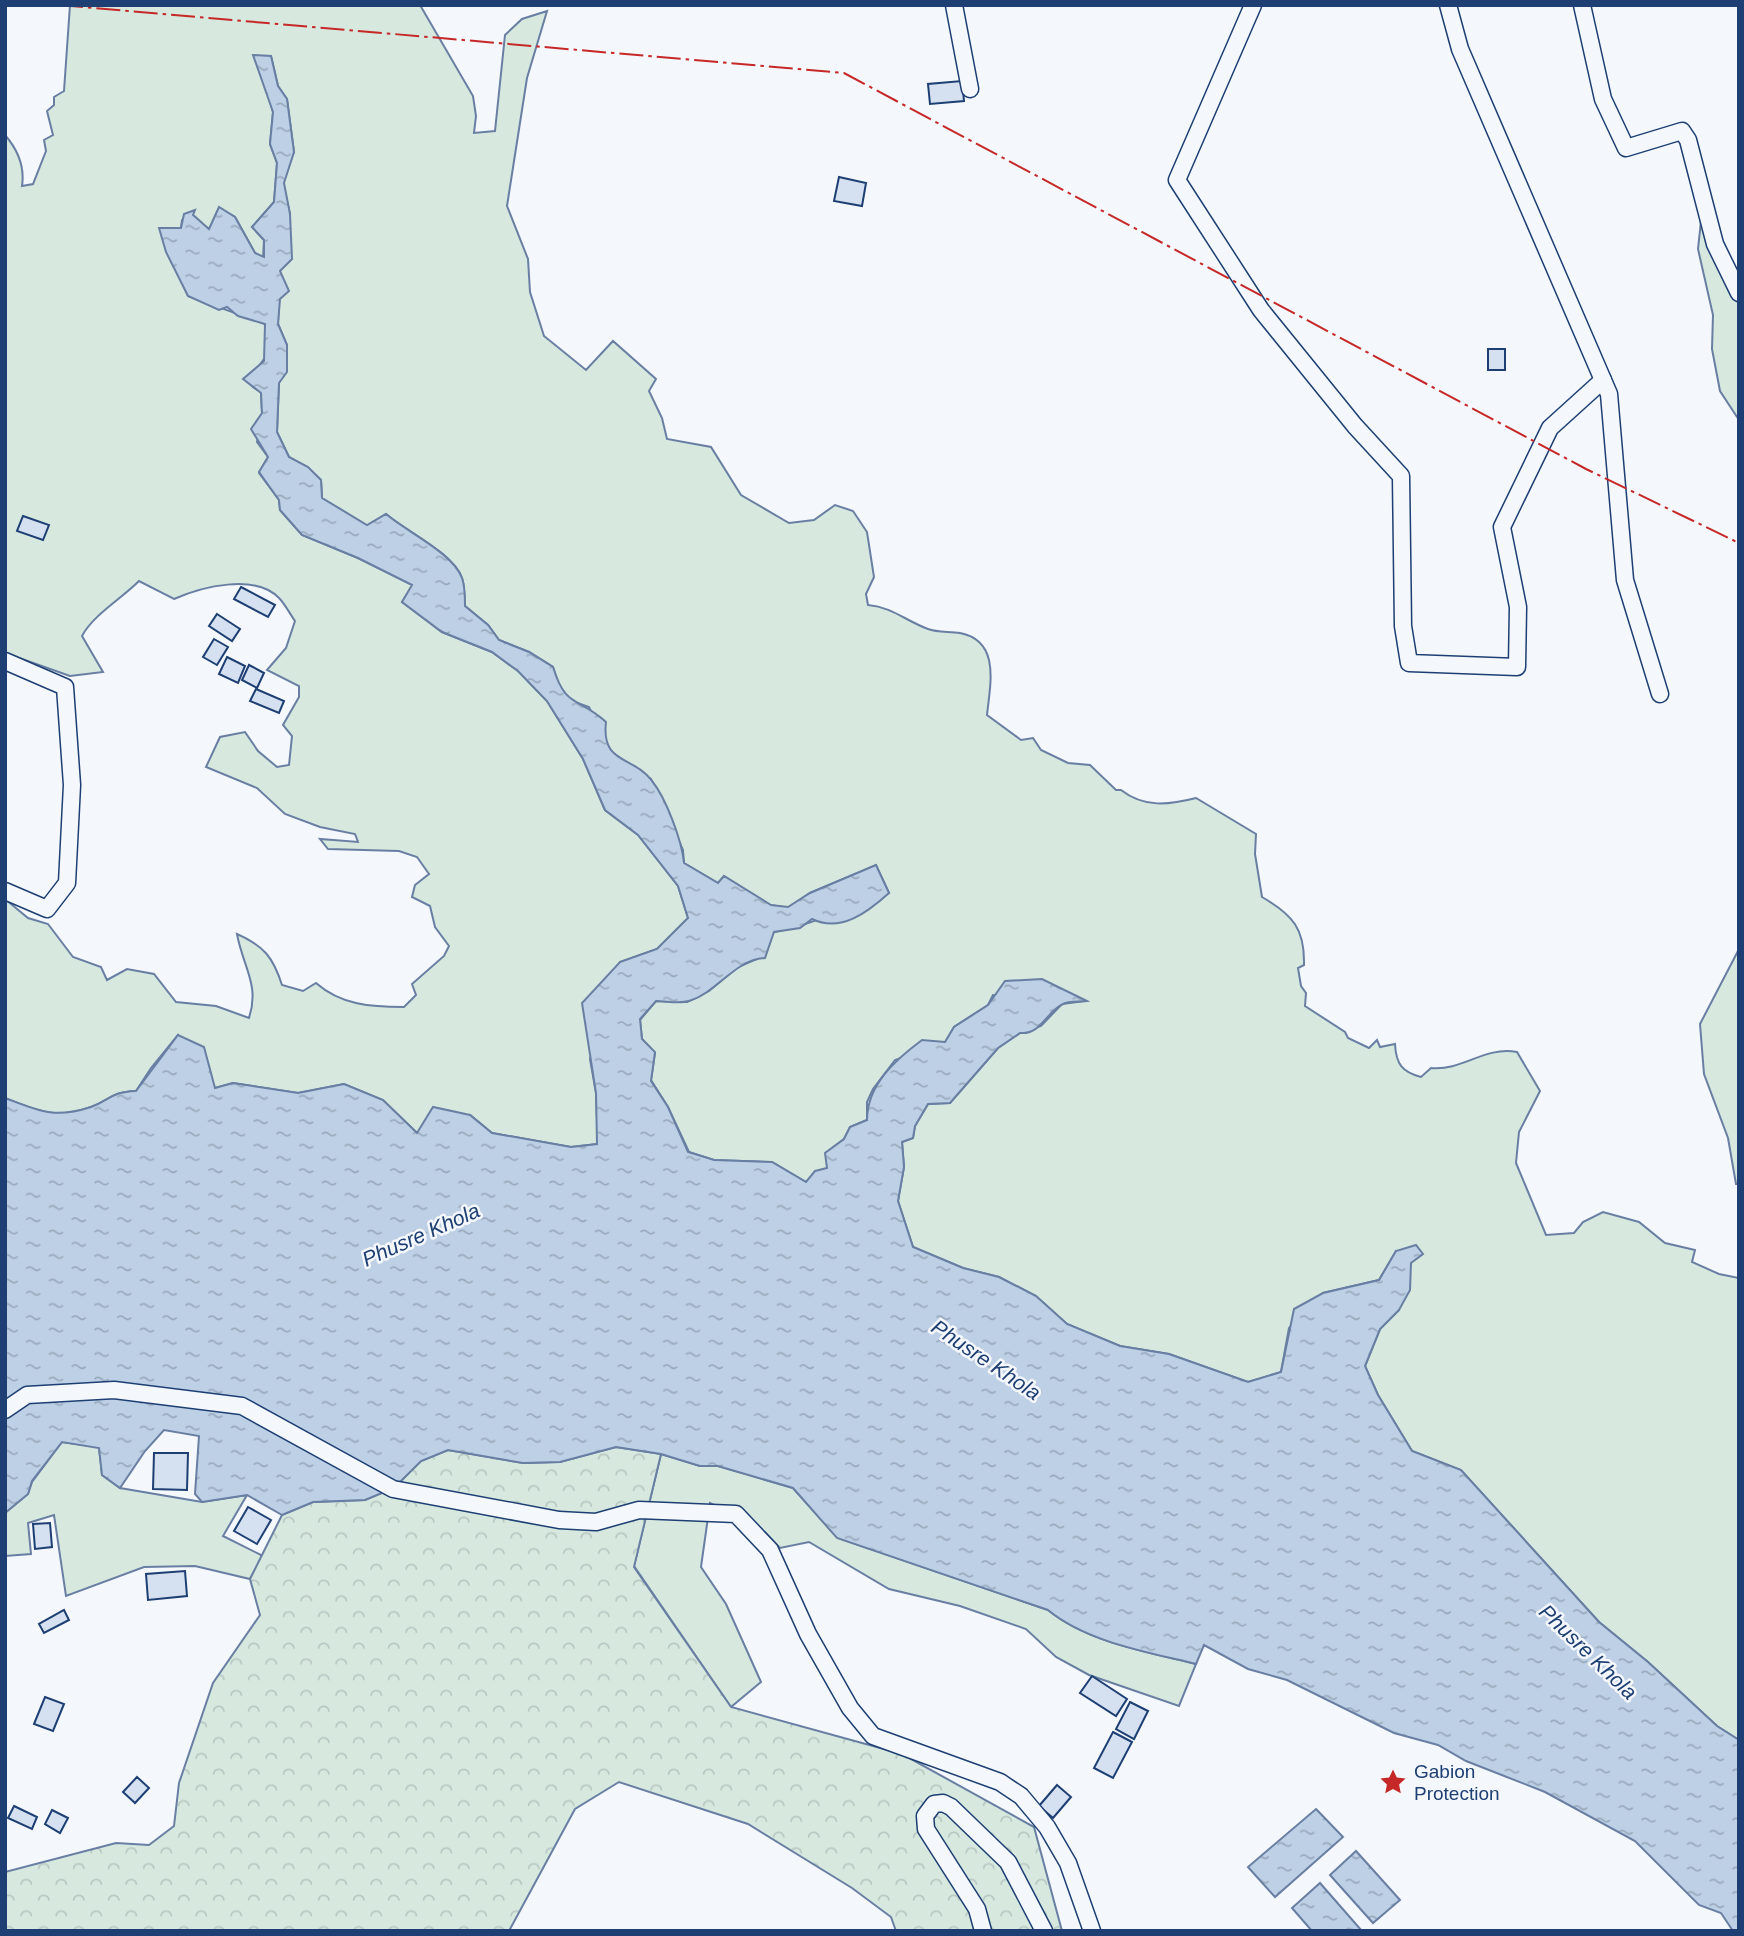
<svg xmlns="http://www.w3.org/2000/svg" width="1744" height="1936" font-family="Arial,sans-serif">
<defs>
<pattern id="forest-crowns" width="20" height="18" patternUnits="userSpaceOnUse" patternTransform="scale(1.75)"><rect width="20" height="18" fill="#d7e8df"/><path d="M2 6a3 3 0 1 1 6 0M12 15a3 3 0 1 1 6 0" fill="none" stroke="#b8c8c3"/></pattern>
<pattern id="water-ripples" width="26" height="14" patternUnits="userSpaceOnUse" patternTransform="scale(1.75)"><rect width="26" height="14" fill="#bed0e5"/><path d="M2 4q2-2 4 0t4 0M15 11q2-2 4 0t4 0" fill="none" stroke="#9aaabe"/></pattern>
</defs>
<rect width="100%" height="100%" fill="#f4f7fb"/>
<g fill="#d7e8df" stroke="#687fa3" stroke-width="2">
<path d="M 70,5 L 420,5 L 473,96 L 476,116 L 474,133 L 495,131 L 505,35 L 522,19 L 547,11 L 527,78 L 507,206 L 528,259 L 530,292 L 544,336 L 586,370 L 613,341 L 656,379 L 649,391 L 662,418 L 667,439 L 711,447 L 741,495 L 789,523 L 814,520 L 835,505 L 853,511 L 867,532 L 874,577 L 866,594 L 868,605 C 892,607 906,621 928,629 C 938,633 950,631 960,633 C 1001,641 990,685 987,715 L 1021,740 L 1033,738 L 1041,750 L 1068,763 L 1090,765 L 1116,790 L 1121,790 C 1144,808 1169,805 1196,798 L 1256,834 L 1255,854 L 1262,897 C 1293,915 1305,929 1304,965 L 1298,968 L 1301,986 L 1306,993 L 1305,1006 L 1345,1032 L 1348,1038 L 1369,1048 L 1377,1040 L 1380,1047 L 1395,1044 C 1396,1064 1402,1072 1421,1077 L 1431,1068 C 1463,1071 1484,1046 1517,1052 L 1540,1091 L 1519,1132 L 1516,1163 L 1546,1235 L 1574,1233 L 1583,1222 L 1603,1212 L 1639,1222 L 1665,1243 L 1695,1250 L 1692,1262 L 1719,1274 L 1739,1278 L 1739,1740 L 1717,1726 L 1648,1662 L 1599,1622 L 1461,1470 L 1412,1451 L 1378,1395 L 1365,1366 L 1380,1329 L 1399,1310 L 1411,1263 L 1396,1251 L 1379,1280 L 1323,1293 L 1289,1328 L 1281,1372 L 1248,1382 L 1169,1354 L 1120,1346 L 1067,1324 L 1036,1296 L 999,1277 L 963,1268 L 913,1247 L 898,1201 L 904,1167 L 902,1142 L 913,1138 L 915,1126 L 928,1104 L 950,1103 L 998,1048 L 1020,1033 L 1041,1026 L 1062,1004 L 1085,1001 L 993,995 L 988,1005 L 954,1027 L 945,1043 L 895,1060 L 873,1089 L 867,1102 L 867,1120 L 850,1127 L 844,1139 L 826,1153 L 828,1168 L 806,1182 L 772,1162 L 714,1160 L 689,1152 L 668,1107 L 651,1080 L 655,1053 L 642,1039 L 640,1020 L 656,1001 L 687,1002 L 709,991 L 738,967 L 757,959 L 774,932 C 809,926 853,905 889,893 L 876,865 L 810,893 L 788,908 L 770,905 L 724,876 L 718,883 L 684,863 L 683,850 L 651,779 L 610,751 L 589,707 L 572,701 L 560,689 L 553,667 L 529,652 L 499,640 L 488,625 L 465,606 C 464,598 465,586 462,578 C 453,553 407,532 386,514 L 367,526 L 322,498 L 321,480 L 307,467 L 289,457 L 277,432 L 279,383 L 287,345 L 278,324 L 280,271 L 290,214 L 283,183 L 294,152 L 287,99 L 278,86 L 271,56 L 267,90 L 273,112 L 270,144 L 277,163 L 274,202 L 252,227 L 264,240 L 263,258 L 255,253 L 235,217 L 219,208 L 209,230 L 192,214 L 182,220 L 181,228 L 160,228 L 188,296 L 265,324 L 266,356 L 257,369 L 253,387 L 261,392 L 262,413 L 257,442 L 268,457 L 259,473 L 279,500 L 280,510 L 302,535 L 358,558 L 413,585 L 402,602 L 442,632 L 492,652 L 518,671 L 547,701 L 583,759 L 605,810 L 638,835 L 678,886 L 688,918 L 657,949 L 620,962 L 590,1059 L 596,1093 L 598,1144 L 571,1147 L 492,1133 L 470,1115 L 417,1133 L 383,1100 L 344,1084 L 298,1093 L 233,1083 L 215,1088 L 178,1035 L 151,1068 L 136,1091 C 110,1092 111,1100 91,1107 C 55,1120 39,1111 5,1098 L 5,899 L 28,918 L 48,924 L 73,957 L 101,967 L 107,980 L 127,969 L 154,974 L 176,1002 L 216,1006 L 249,1018 C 260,985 243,967 237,934 C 264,946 273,957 282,985 L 303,991 L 316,983 C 341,1005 371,1007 404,1007 L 416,995 L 412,984 L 444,956 L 449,946 L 435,927 L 430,906 L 412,897 L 415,885 L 429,874 L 417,857 L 399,851 L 328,849 L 320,839 L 358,842 L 355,834 L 320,827 L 285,814 L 257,788 L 206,767 L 220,737 L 245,732 L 258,751 L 277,767 L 289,765 L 292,736 L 283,725 L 299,697 L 299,686 L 267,670 L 286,648 L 295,621 C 290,614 285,604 279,598 C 255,573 201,587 174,599 L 139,581 C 121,599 93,615 82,636 L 103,672 L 70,676 L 5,653 L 5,135 C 18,150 25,166 22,186 L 33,184 L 46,151 L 44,140 L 53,135 L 47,111 L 54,105 L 54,97 L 64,91 Z"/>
<path d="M 1702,212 L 1739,305 L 1739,420 L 1720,391 L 1712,349 L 1713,315 L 1698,249 Z"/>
<path d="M 1739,949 L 1739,1184 L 1736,1184 L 1728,1138 L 1704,1074 L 1700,1024 Z"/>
<path d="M 62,1442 L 99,1447 L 102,1475 L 120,1488 L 202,1502 L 247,1495 L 223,1536 L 263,1556 L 250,1579 L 195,1566 L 144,1567 L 66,1596 L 54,1515 L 28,1523 L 31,1554 L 5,1556 L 5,1513 L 28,1494 L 32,1482 Z"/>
<path d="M 661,1454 L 700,1466 L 718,1466 L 793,1488 L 838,1538 L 1048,1610 C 1087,1642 1147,1652 1196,1664 L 1179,1706 L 1089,1675 L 1056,1657 L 1026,1629 L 960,1606 L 889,1589 L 809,1542 L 780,1548 L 765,1532 L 738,1522 L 727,1511 L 710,1503 L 701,1567 L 726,1604 L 761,1682 L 731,1707 L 634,1566 Z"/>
</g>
<path fill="url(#forest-crowns)" stroke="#687fa3" stroke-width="2" d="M 616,1447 L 661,1454 L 634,1567 L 731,1707 L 902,1754 L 1034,1827 L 1062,1931 L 896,1931 L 891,1917 L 852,1888 L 748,1824 L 619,1782 L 575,1809 L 509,1931 L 5,1931 L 5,1872 L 116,1843 L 149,1845 L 174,1826 L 179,1783 L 213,1683 L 260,1615 L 250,1579 L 282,1515 L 313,1502 L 365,1500 L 394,1488 L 421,1461 L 448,1450 L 523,1463 L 560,1462 Z"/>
<g fill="url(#water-ripples)" stroke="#687fa3" stroke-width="2">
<path d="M 253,55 L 271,56 L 278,86 L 287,99 L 294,152 L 284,183 L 290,214 L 292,259 L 280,271 L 289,291 L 280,299 L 278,324 L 287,345 L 287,372 L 279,383 L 277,432 L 289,457 L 308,467 L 321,480 L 322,498 L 367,525 L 386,514 C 407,532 453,553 462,578 C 465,586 465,598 465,606 L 488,625 L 499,640 L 529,652 L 553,667 C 566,709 577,696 606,722 C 601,765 633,755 652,781 C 666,798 682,841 684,863 L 718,883 L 724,876 L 771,905 L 788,907 L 810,893 L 876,865 L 889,893 C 868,912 841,933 812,919 L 800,928 L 774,932 L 765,958 C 734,960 718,992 689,1001 C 679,1004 666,1001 656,1001 L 640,1019 L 642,1039 L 655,1052 L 651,1081 L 668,1107 L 688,1152 L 714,1160 L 772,1162 L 806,1182 L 815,1171 L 827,1168 L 825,1153 L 844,1139 L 850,1127 L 867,1120 C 867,1085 895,1060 922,1040 L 945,1042 L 954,1027 L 988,1005 L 1005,981 L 1042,979 L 1087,1001 C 1080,1002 1069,1001 1063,1004 C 1046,1012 1041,1035 1020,1033 L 998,1048 L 950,1103 L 928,1104 L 915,1126 L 913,1138 L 902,1142 L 904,1167 L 898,1201 L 913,1247 L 963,1268 L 999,1277 L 1036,1296 L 1067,1324 L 1120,1346 L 1169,1354 L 1248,1382 L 1281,1372 L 1294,1309 L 1323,1293 L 1379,1280 L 1396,1251 L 1416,1245 L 1423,1254 L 1411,1263 L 1410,1290 L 1399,1310 L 1380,1329 L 1365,1366 L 1378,1395 L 1412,1451 L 1461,1470 L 1599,1622 L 1648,1662 L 1717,1726 L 1739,1740 L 1739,1931 L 1733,1931 L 1721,1913 L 1699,1905 L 1635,1841 L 1545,1792 L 1466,1761 L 1438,1745 L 1394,1733 L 1287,1680 L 1248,1669 L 1204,1645 L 1196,1664 C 1147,1652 1087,1642 1048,1610 L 837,1538 L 793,1488 L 718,1466 L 700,1466 L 661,1454 L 616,1447 L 560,1462 L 523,1463 L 448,1450 L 421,1461 L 394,1488 L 365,1500 L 313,1502 L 282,1515 L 247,1495 L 202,1502 L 195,1494 L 199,1436 L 164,1430 L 145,1451 L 120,1488 L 102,1475 L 99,1448 L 62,1442 L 32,1481 L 28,1494 L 5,1513 L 5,1098 C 39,1111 54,1119 91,1107 C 111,1100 110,1092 136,1091 L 178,1035 L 204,1047 L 215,1088 L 233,1083 L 298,1093 L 344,1084 L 383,1100 L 417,1133 L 433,1107 L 470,1115 L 492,1133 L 571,1147 L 597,1144 L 596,1093 L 582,1003 L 620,962 L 657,949 L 688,918 L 678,886 L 638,835 L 605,810 L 583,759 L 547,701 L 518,671 L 492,652 L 442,632 L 402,602 L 412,585 L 358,558 L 302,535 L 280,510 L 279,500 L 259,472 L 268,457 L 251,429 L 262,413 L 261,393 L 243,379 L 264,361 L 265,324 L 238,316 L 227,307 L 219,310 L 188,296 L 166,252 L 159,228 L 181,228 L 184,214 L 195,210 L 193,215 L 209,229 L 219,207 L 235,217 L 255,253 L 264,257 L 264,240 L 252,227 L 274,202 L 277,163 L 270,144 L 273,112 Z"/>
<path d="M 1316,1809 L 1343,1837 L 1275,1897 L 1248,1867 Z"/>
<path d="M 1356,1851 L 1400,1900 L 1373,1923 L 1330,1875 Z"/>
<path d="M 1320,1883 L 1362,1931 L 1312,1931 L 1292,1908 Z"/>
</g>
<g fill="#d5e0f0" stroke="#1d3f73" stroke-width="2">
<path d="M 962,81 L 964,101 L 930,104 L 928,84 Z"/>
<path d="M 839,177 L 866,183 L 862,206 L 834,201 Z"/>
<rect x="1488" y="349" width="17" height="21"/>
<path d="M 23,516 L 49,525 L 43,540 L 17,531 Z"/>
<path d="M 241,587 L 275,605 L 268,617 L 234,599 Z"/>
<path d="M 217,614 L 240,629 L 232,641 L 209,626 Z"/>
<path d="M 214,639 L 228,647 L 217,665 L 203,657 Z"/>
<path d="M 227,657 L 245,666 L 238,683 L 219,674 Z"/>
<path d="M 249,665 L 264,673 L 257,688 L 242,680 Z"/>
<path d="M 256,689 L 284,701 L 279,713 L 250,701 Z"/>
<path d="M 154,1453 L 188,1453 L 187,1490 L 153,1489 Z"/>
<path d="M 248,1507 L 271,1520 L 257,1544 L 234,1531 Z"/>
<path d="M 50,1523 L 52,1547 L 35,1549 L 33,1524 Z"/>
<path d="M 185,1571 L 187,1596 L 148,1600 L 146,1574 Z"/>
<path d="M 64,1610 L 69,1620 L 44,1633 L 39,1624 Z"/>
<path d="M 1092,1676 L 1127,1699 L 1116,1716 L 1080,1693 Z"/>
<path d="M 45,1697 L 64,1704 L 53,1731 L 34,1724 Z"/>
<path d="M 1130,1702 L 1148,1711 L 1134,1739 L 1116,1729 Z"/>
<path d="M 1113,1732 L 1132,1742 L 1113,1778 L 1094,1768 Z"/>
<path d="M 137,1777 L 149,1788 L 135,1803 L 123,1792 Z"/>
<path d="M 1057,1785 L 1071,1797 L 1053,1818 L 1039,1806 Z"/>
<path d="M 14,1806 L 37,1817 L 32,1829 L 8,1818 Z"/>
<path d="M 52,1810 L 68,1818 L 60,1833 L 45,1824 Z"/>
</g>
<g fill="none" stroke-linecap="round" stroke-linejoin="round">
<g stroke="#1d3f73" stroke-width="19">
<g id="street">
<path d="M 954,5 L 970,89"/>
<path d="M 1253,5 L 1177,180 L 1261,310 L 1355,426 L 1401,476 L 1403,626 L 1409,663 L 1517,667 L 1518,607 L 1502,527 L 1550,428 L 1603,380"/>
<path d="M 1448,5 L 1460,49 L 1609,394 L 1625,580 L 1660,694"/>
<path d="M 1582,5 L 1603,99 L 1626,148 L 1682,131 L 1688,140 L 1715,244 L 1739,293"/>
<path d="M 5,661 L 65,687 L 72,785 L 67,883 L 47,909 L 5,891"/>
<path d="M 5,1410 L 27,1395 L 114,1390 L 242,1406 L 393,1489 L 559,1520 L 596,1522 L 639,1510 L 736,1514 L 770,1550 L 808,1634 L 850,1708 L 873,1736 L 1000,1782 L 1021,1796 L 1047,1827 L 1068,1863 L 1092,1931"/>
<path d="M 983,1931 L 977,1909 L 926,1829 L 925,1816 L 934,1804 L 943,1803 L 951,1807 L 1008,1862 L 1044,1931"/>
</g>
</g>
<use href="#street" stroke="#f4f7fb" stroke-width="16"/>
<path stroke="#c62828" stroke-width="2" stroke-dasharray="24 5 3.5 5" stroke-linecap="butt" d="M 59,5 L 844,73 L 1586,469 L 1739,543"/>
</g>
<defs>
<g id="sight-bare" transform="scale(2.1)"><path d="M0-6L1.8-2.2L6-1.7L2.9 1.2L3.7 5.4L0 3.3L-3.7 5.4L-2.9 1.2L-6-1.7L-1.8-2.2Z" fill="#c62828" stroke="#f4f7fb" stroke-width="2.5" paint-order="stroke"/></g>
</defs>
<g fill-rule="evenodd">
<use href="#sight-bare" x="1393" y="1782"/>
</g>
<g text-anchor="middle" stroke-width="5" stroke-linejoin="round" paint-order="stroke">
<g font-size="19" fill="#1d3f73" stroke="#f4f7fb" text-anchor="start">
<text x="1414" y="1778">Gabion<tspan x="1414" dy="22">Protection</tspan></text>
</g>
<g font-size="21" font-style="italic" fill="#1d3f73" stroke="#f4f7fb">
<text transform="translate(421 1235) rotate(-24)" y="7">Phusre Khola</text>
<text transform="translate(986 1360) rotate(34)" y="7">Phusre Khola</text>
<text transform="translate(1588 1652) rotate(44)" y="7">Phusre Khola</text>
</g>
</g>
<rect width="1744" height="1936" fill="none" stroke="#1d3f73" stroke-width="14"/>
</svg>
